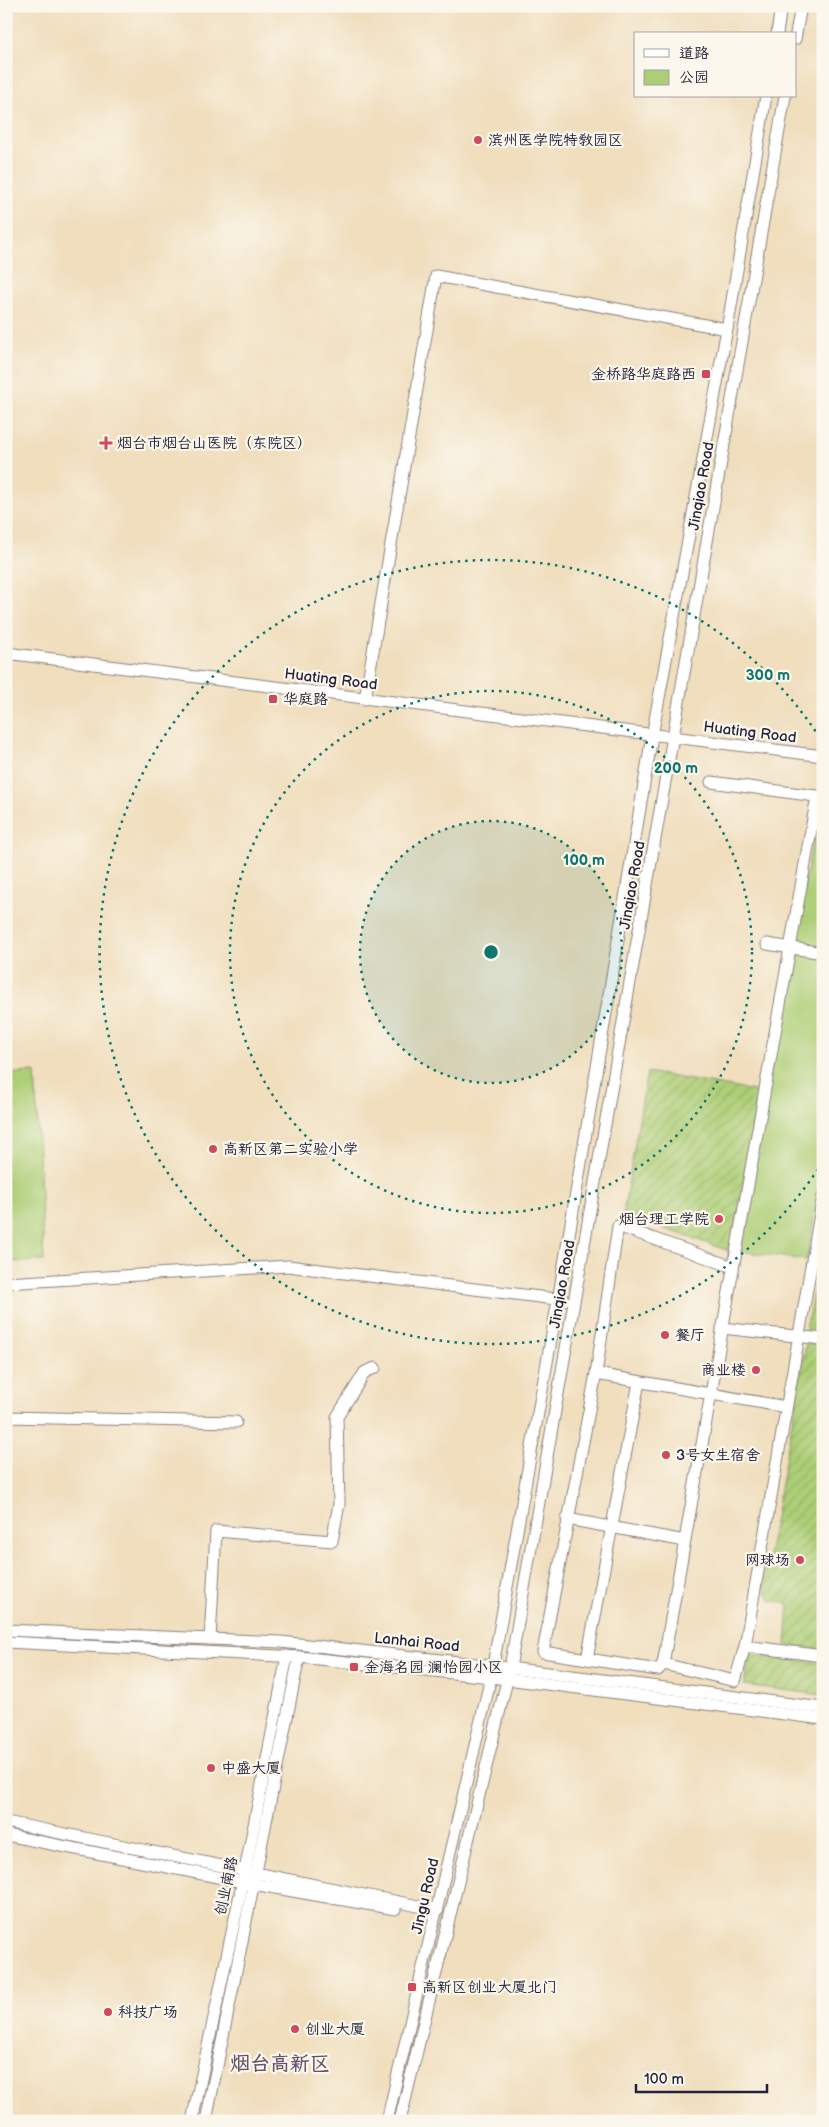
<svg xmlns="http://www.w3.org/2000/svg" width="829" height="2127" font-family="'Balsamiq Sans','LXGW WenKai TC',sans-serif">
<defs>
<pattern id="garden-furrows" width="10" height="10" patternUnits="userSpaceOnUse" patternTransform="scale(1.25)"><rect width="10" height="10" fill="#adce76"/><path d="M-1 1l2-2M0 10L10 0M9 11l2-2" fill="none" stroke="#95b167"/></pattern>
</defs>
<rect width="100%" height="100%" fill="#fbf7ec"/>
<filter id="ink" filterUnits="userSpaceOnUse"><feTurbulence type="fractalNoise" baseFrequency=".02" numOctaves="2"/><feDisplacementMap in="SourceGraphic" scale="10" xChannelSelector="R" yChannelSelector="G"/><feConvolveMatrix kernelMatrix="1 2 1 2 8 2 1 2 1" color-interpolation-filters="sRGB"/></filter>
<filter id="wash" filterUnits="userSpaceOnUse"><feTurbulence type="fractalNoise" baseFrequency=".0096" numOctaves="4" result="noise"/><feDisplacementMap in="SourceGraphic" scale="20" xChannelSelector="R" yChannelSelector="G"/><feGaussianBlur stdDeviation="1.12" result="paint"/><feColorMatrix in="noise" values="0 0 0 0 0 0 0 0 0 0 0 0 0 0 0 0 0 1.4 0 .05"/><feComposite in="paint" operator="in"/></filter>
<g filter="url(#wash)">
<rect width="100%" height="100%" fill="#f0debd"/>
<g fill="#adce76" stroke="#687858">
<path d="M 820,803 L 823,803 L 823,950 L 793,945 Z"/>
<path d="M 792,953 L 823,958 L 823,1166 L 807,1260 L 739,1251 Z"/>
<path d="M 35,1072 L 44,1261 L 6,1262 L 6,1074 Z"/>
</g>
<g fill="url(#garden-furrows)" stroke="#687858">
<path d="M 647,1072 L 759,1092 L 732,1252 L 623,1214 Z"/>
<path d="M 818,1271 L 823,1273 L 823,1335 L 805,1333 Z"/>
<path d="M 806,1344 L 823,1346 L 823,1650 L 786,1645 L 789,1604 L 770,1600 L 763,1585 Z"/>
<path d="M 750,1654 L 823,1663 L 823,1695 L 744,1685 Z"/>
</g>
</g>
<g filter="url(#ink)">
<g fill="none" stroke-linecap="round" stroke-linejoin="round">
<g stroke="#89807c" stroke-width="13">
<g id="minor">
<path d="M 777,34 L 781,6"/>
<path d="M 795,39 L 801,6"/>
<path d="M 6,653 L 823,756"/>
<path d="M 365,699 L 436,276 L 727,329"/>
<path d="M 711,782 L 823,797"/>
<path d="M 767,944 L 823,953"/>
<path d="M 823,1197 L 745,1646 L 823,1656"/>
<path d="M 6,1283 L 288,1266 L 564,1300"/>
<path d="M 722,1328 L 823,1339"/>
<path d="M 596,1374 L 786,1407"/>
<path d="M 6,1417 L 236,1422"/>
<path d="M 567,1519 L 685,1541"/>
<path d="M 6,1630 L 281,1642 L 493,1666 L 823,1708"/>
<path d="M 210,1639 L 216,1531 L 332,1541 L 339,1504 L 337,1417 L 365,1372 L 375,1368"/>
<path d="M 6,1642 L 299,1657 L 491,1677 L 823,1719"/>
<path d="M 745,1646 L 735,1681 L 663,1664 L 817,796"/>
<path d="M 587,1659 L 639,1382"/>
<path d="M 663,1664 L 658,1670 L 543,1652 L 596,1374 L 618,1226 L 733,1267"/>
<path d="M 6,1822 L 438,1910"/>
<path d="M 6,1835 L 253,1884 L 395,1909"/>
<path d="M 192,2121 L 245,1871 L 287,1656"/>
<path d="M 206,2121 L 299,1657"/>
<path d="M 387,2121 L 491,1677 L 560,1289 L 652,736 L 729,318 L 766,96"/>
<path d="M 400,2121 L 510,1668 L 785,96"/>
</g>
</g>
<use href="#minor" stroke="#fff" stroke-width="11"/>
</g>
</g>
<circle cx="491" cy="952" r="131" fill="#0f766e" fill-opacity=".12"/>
<g fill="none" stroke="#0f766e" stroke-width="2.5" stroke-dasharray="2.5 5">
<circle cx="491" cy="952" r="131"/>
<circle cx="491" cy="952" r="261"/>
<path d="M822 1163A392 392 0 1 1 822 741"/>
</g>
<g fill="#d1495b" stroke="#fbf7ec" stroke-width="2">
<circle cx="478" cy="140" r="5"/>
<rect x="701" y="369" width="10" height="10" rx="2.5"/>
<path d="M103.5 435.5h5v5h5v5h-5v5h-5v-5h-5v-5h5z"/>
<rect x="268" y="694" width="10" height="10" rx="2.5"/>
<circle cx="213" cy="1149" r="5"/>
<circle cx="719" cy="1219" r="5"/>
<circle cx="665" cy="1335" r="5"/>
<circle cx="756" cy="1370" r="5"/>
<circle cx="666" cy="1455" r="5"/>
<circle cx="800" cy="1560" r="5"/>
<rect x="349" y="1662" width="10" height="10" rx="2.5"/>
<circle cx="211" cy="1768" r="5"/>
<rect x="407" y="1982" width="10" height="10" rx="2.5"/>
<circle cx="108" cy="2012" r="5"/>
<circle cx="295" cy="2029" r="5"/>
</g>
<g text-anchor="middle" stroke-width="4.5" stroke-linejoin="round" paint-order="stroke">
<g font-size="15" fill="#22223b" stroke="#fbf7ec" text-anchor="start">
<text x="488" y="145">滨州医学院特教园区</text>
<text x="696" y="379" text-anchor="end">金桥路华庭路西</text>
<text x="117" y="448">烟台市烟台山医院（东院区）</text>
<text x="283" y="704">华庭路</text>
<text x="223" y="1154">高新区第二实验小学</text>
<text x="709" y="1224" text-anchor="end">烟台理工学院</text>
<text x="675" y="1340">餐厅</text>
<text x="746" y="1375" text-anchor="end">商业楼</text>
<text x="676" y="1460">3号女生宿舍</text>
<text x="790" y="1565" text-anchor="end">网球场</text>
<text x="364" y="1672">金海名园 澜怡园小区</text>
<text x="221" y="1773">中盛大厦</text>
<text x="422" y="1992">高新区创业大厦北门</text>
<text x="118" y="2017">科技广场</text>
<text x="305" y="2034">创业大厦</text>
</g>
<g font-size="15" fill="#22223b" stroke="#fbf7ec">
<text transform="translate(701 486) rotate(-80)" y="5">Jinqiao Road</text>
<text transform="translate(331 679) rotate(7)" y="5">Huating Road</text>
<text transform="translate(750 732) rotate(7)" y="5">Huating Road</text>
<text transform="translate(632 885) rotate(-80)" y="5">Jinqiao Road</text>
<text transform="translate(562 1284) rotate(-80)" y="5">Jinqiao Road</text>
<text transform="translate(417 1642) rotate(6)" y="5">Lanhai Road</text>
<text transform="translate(226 1886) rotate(-78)" y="5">创业南路</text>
<text transform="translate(425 1896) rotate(-77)" y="5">Jingu Road</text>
</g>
<g font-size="20" font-weight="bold" fill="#675369" stroke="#fbf7ec">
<text x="280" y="2070">烟台高新区</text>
</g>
</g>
<circle cx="491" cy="952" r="8" fill="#0f766e" stroke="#fbf7ec" stroke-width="2.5"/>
<g font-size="15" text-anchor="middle" font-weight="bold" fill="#0f766e" stroke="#fbf7ec" stroke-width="4.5" stroke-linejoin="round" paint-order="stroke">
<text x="768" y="680">300 m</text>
<text x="676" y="773">200 m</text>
<text x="584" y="865">100 m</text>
</g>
<rect width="829" height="2127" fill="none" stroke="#fbf7ec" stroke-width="25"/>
<rect x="634" y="32" width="162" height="65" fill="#fbf7ec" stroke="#a4a2a5"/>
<rect x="644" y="49" width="25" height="8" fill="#ffffff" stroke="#a4a2a5"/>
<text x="679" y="58" font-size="15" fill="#22223b">道路</text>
<rect x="644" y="70" width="25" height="15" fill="#adce76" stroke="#a4a2a5"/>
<text x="679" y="82" font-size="15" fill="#22223b">公园</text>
<path d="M636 2084v8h131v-8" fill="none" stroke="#22223b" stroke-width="2.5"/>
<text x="644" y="2084" font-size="15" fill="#22223b" stroke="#fbf7ec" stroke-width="4" paint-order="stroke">100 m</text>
</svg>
